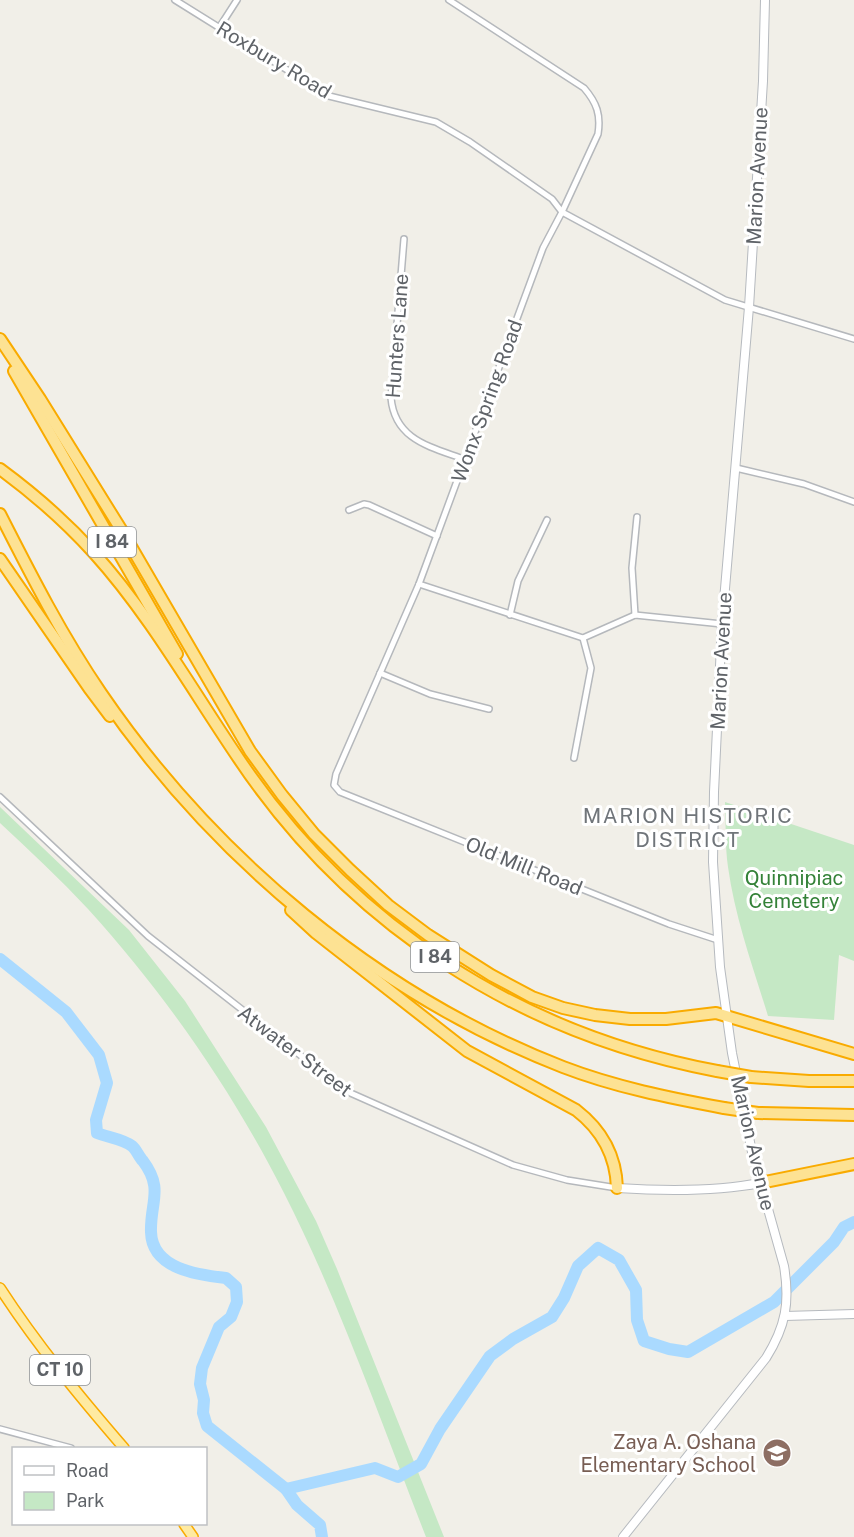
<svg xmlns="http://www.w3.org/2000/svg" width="854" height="1537" font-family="'Public Sans',sans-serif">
<rect width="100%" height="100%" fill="#f1efe8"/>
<g fill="#c5e8c5">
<path d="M 725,802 L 854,845 L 854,961 L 839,955 L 834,1020 L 768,1016 C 753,967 735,918 728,867 C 725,846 726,824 725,802 Z"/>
<path d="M 0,807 L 129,930 L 185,1001 L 266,1127 L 316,1221 L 337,1269 L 444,1537 L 426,1537 C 381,1422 340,1303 284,1193 C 232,1090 165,994 88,909 C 60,879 30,851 0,823 Z"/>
</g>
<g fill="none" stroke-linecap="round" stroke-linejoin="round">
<g stroke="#aadaff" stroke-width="12">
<path d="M 0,959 L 66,1012 L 99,1055 L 107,1083 L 96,1120 L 97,1133 C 107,1137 123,1139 132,1146 C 136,1149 139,1157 143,1161 C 164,1189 150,1202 151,1232 C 152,1269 198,1275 226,1278 L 236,1287 L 237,1302 L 231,1317 L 219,1327 L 202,1368 L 200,1384 L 204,1400 L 203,1413 L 207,1426 L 286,1489 L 297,1505 L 320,1525 L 322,1537"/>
<path d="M 286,1489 L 375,1468 L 398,1477 L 421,1464 L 440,1429 L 490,1356 L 513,1339 L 552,1317 L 564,1298 L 578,1266 L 598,1248 L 619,1260 L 636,1290 L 637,1320 L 644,1341 L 669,1349 L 688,1352 L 774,1302 L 834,1242 L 844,1227 L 854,1222"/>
</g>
<g stroke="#b5b8bc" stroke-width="8">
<g id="minor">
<path d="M 175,0 L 329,96 L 436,122 L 470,142 L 552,199 L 562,212 L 725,300 L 854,339"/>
<path d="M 449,0 L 584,88 C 597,103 601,115 598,134 L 562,212 L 543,248 L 419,584 L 336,774 L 334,785 L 340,792 L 669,924 L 718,940"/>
<path d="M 219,28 L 237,0"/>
<path d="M 404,239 L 391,398 C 395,441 432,447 466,460"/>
<path d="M 736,468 L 804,484 L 854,502"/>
<path d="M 349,510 L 364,504 L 369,505 L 437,536"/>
<path d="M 419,584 L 583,638 L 635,615 L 722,624"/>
<path d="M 510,615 L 518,581 L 547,520"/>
<path d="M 635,615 L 632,568 L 637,517"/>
<path d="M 380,673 L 430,694 L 489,709"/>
<path d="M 574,758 L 591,668 L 583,638"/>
<path d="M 0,797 L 148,936 L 346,1091 L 513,1165 L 567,1180 L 617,1188"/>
<path d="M 0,1429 L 71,1448"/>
</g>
</g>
<g stroke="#b6babf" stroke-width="10">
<g id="secondary">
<path d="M 617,1188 C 664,1191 714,1192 760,1183"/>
<path d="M 785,1316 L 854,1314"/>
<path d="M 623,1537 L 766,1358 C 786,1326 790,1302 784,1266 L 752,1152 L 732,1053 L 720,967 L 713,862 L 714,792 L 722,624 L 749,307 L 763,81 L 765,0"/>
</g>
</g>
<g stroke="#f9ab00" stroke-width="12">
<g id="trunk">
<path d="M 0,1288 C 37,1345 80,1397 124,1448"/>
<path d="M 184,1524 L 193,1537"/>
</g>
</g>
<g stroke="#f9ab00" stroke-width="14">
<g id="motorway">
<path d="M 0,339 L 40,399 L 122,531 L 250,751 L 282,795 L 314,834 L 350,870 L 388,905 L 428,935 L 491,975 L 532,997 L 563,1008 L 595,1015 L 630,1019 L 666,1019 L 716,1013 L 854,1054"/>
<path d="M 14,371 L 177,654"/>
<path d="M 0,469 C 34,494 66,522 94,553 C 150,615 192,690 239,759 C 351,926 520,1034 717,1071"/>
<path d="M 0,514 C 31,575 62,636 101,693 C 213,857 377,995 563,1067 C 615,1087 670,1098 724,1108"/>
<path d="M 0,559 L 89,688 L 110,716"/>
<path d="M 291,910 L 316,933 L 467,1051 L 576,1110 C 602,1130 616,1156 617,1188"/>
<path d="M 751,1077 L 809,1081 L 854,1081"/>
<path d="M 758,1113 L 854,1115"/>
<path d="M 760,1183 L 854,1164"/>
</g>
</g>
<use href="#minor" stroke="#fff" stroke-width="5"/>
<use href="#secondary" stroke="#fff" stroke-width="8"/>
<use href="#trunk" stroke="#feeaa1" stroke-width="9"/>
<use href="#motorway" stroke="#fde293" stroke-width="10"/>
<g stroke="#f9ab00" stroke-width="14" stroke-linecap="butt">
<g id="motorway-bridge">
<path d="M 717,1071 L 751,1077"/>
<path d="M 724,1108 L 758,1113"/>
</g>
</g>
<use href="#motorway-bridge" stroke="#fde293" stroke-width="10"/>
</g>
<defs>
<g id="school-disc" transform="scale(1.5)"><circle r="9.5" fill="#8d6e63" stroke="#fff"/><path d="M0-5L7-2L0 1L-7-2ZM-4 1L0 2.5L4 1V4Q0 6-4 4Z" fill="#fff"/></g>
</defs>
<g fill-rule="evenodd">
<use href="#school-disc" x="777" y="1453"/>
</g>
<g text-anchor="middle" stroke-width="6" stroke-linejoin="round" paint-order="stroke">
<g fill="#fff" stroke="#8f9295" stroke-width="1.5">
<rect x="88" y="527" width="48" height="30" rx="4.5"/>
<rect x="411" y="942" width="48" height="30" rx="4.5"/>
<rect x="30" y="1355" width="60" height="30" rx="4.5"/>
</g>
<g font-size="18" font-weight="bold" fill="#5f6368">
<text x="112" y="548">I 84</text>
<text x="435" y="963">I 84</text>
<text x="60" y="1376">CT 10</text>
</g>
<g font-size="20" fill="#5f6368" stroke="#fff">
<text transform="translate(274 60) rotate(31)" y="7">Roxbury Road</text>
<text transform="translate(757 176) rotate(-87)" y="7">Marion Avenue</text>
<text transform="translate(397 336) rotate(-86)" y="7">Hunters Lane</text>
<text transform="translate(487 401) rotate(-70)" y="7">Wonx Spring Road</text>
<text transform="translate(721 661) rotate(-87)" y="7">Marion Avenue</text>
<text transform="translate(524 866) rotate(22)" y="7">Old Mill Road</text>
<text transform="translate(295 1051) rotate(37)" y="7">Atwater Street</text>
<text transform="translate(753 1143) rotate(77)" y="7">Marion Avenue</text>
</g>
<g font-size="20" fill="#348238" stroke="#fff">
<text x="794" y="885">Quinnipiac<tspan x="794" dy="23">Cemetery</tspan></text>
</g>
<g font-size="20" fill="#785e54" stroke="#fff" text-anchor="end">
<text x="756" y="1449">Zaya A. Oshana<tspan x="756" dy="23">Elementary School</tspan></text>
</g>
<g font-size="21" letter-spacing="1.5" fill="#70757a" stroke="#fff">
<text x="688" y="823">MARION HISTORIC<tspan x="688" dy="24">DISTRICT</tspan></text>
</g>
</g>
<rect x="12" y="1447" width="195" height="78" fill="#ffffff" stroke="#bfc1c3" stroke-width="1.5"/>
<rect x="24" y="1466" width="30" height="9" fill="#ffffff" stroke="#bfc1c3" stroke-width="1.5"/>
<text x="66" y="1477" font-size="18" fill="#5f6368">Road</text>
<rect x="24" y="1492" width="30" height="18" fill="#c5e8c5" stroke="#bfc1c3" stroke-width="1.5"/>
<text x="66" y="1507" font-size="18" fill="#5f6368">Park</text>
</svg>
